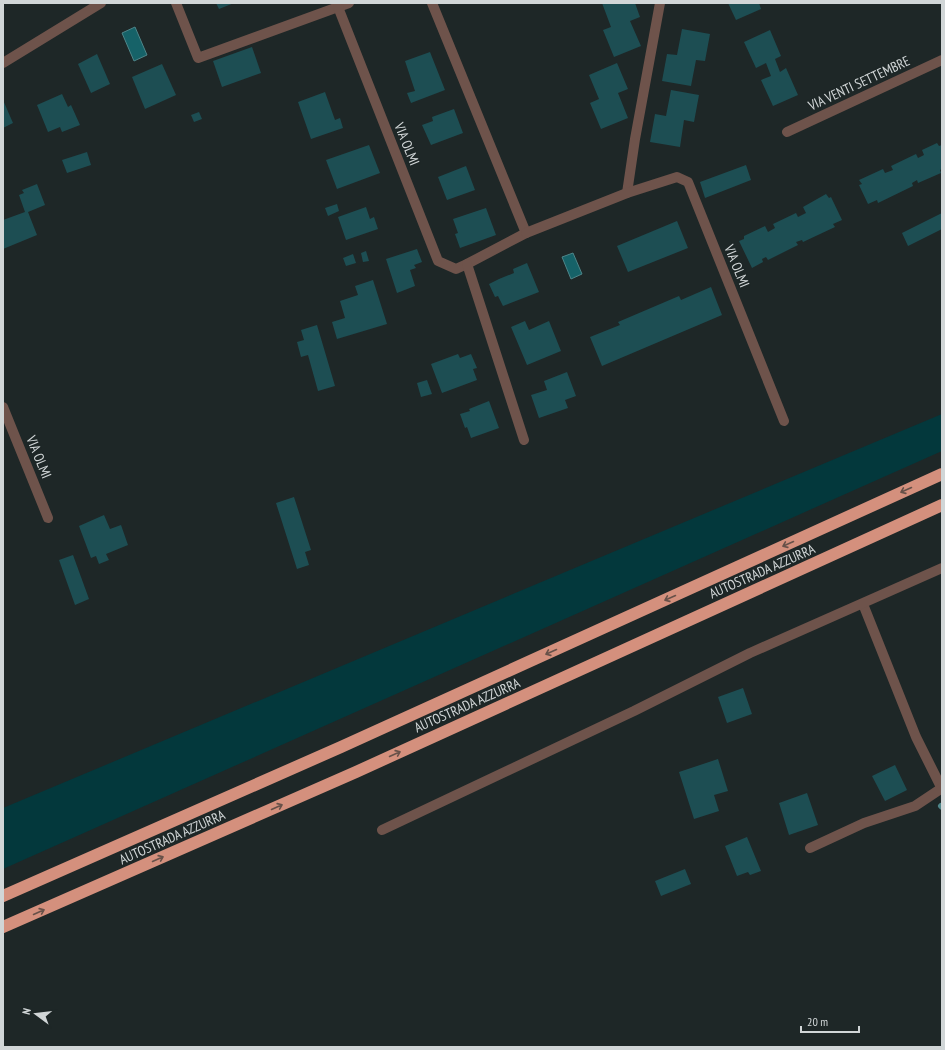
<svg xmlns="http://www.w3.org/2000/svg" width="945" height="1050" font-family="'PT Sans Narrow',sans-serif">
<rect width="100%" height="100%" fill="#1e2727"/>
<path fill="#03383c" d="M 942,414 L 942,451 L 3,869 L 3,808 Z"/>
<g fill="#166268" stroke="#4e8589">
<path d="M 135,27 L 147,55 L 134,61 L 122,33 Z"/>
<path d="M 573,253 L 582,274 L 571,279 L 562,257 Z"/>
</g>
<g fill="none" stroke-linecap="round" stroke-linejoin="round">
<path stroke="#4e8589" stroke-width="6" d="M 941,806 L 942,807"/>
</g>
<g fill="#1d4e53">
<path d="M 216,3 L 234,3 L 219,9 Z"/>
<path d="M 602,3 L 635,3 L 640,17 L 630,21 L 641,46 L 614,57 L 603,30 L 611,27 Z"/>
<path d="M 728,3 L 759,3 L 761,9 L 736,20 Z"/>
<path d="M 682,29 L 710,34 L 705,61 L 696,60 L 691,86 L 662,81 L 667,54 L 677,55 Z"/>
<path d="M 770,30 L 781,56 L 775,59 L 780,72 L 786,68 L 798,95 L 773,106 L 761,80 L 771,76 L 766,63 L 756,68 L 744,42 Z"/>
<path d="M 252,47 L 261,73 L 222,87 L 213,61 Z"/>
<path d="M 430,52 L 445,90 L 411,103 L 407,93 L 415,91 L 405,61 Z"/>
<path d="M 97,54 L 110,84 L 91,93 L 78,64 Z"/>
<path d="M 617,63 L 628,89 L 618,93 L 628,118 L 601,129 L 590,103 L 599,99 L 589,75 Z"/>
<path d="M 162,64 L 176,95 L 145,109 L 132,77 Z"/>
<path d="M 671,90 L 699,95 L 694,122 L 684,120 L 680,147 L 650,142 L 655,114 L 666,116 Z"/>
<path d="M 325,92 L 335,120 L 340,118 L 343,128 L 311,139 L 298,102 Z"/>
<path d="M 62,94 L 68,107 L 71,105 L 80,125 L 62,132 L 60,127 L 48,132 L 37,105 Z"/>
<path d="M 3,100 L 13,123 L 3,128 Z"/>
<path d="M 454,109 L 463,133 L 431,145 L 422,125 L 433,121 L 432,117 Z"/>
<path d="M 199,112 L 202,119 L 194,122 L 191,115 Z"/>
<path d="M 937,143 L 939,146 L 942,145 L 942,169 L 940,170 L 941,173 L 918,183 L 917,180 L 912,183 L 913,186 L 878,203 L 877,200 L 868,204 L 859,185 L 862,184 L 859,180 L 883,169 L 885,173 L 893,170 L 891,166 L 916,154 L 918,158 L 924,155 L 922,150 Z"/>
<path d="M 369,145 L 380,173 L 337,189 L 326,160 Z"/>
<path d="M 87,152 L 91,165 L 67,173 L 62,160 Z"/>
<path d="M 746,165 L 751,180 L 705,198 L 700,182 Z"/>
<path d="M 466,166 L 475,190 L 447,200 L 438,177 Z"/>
<path d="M 37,184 L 45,205 L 28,212 L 37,235 L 3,249 L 3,220 L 25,212 L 19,195 L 24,193 L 22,190 Z"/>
<path d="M 826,194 L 829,198 L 831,197 L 842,220 L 833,224 L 835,227 L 803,242 L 802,240 L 796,242 L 798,245 L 768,260 L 766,257 L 762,259 L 763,262 L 752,268 L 739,241 L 744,239 L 744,236 L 765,226 L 768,232 L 775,228 L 773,224 L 796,213 L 798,217 L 806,213 L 803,207 Z"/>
<path d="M 337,204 L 339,211 L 328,216 L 325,208 Z"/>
<path d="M 366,207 L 370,219 L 374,217 L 378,229 L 346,240 L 338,217 Z"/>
<path d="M 486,208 L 496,235 L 460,248 L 455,234 L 458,233 L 453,219 Z"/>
<path d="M 942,213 L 942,229 L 908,246 L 902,233 Z"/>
<path d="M 677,221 L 688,248 L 628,272 L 617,246 Z"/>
<path d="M 417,249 L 422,262 L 414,265 L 416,268 L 410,270 L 415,286 L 397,293 L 386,259 Z"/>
<path d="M 366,251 L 369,261 L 363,262 L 361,253 Z"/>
<path d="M 353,254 L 356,263 L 346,266 L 343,258 Z"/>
<path d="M 527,263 L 539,292 L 503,306 L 498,296 L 495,297 L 489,284 L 499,279 L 514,273 L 513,269 Z"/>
<path d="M 373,280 L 387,324 L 337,339 L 332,322 L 345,318 L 340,301 L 358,295 L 355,286 Z"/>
<path d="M 711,287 L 722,315 L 602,366 L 590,337 L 620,325 L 618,322 L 679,296 L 681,300 Z"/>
<path d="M 525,321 L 529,330 L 549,321 L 561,351 L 527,365 L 511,327 Z"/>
<path d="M 317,325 L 335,386 L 318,391 L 308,355 L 301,357 L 297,342 L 304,340 L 301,330 Z"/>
<path d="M 458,354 L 460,358 L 471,354 L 477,368 L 473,369 L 477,380 L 442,393 L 431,364 Z"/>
<path d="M 567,372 L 576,396 L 565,400 L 568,408 L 539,418 L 531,395 L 547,390 L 544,381 Z"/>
<path d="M 427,380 L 432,394 L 421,397 L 417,383 Z"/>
<path d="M 489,401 L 499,428 L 471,438 L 467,427 L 465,428 L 460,414 L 470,411 L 469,409 Z"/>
<path d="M 294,497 L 311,550 L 305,552 L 309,565 L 297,569 L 276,503 Z"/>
<path d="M 104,515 L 110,529 L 121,525 L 128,545 L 106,554 L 109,560 L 99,564 L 96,556 L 91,558 L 79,526 Z"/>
<path d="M 73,555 L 89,599 L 75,605 L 59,560 Z"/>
<path d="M 743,688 L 752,714 L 727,723 L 718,697 Z"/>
<path d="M 718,759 L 728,791 L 714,795 L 719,811 L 694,819 L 679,772 Z"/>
<path d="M 895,765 L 907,790 L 885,801 L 872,776 Z"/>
<path d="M 807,793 L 818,825 L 789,835 L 779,803 Z"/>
<path d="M 747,837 L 761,871 L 750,875 L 748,872 L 737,876 L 725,846 Z"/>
<path d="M 685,869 L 691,884 L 661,896 L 655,881 Z"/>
</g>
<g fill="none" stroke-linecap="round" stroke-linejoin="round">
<g stroke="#6e534b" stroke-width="10">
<path d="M 176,3 L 198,58 L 349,3"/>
<path d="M 338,7 L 438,261 L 456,269 L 467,264 L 526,233 L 432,3"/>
<path d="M 3,63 L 101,3"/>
<path d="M 787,132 L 942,60"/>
<path d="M 627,193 L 635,139 L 660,3"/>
<path d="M 526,233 L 627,193 L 677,177 L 688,182 L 784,421"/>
<path d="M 467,264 L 524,440"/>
<path d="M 3,407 L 48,518"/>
<path d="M 863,604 L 916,737 L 942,789"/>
<path d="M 382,830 L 634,711 L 750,653 L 942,568"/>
<path d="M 810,848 L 864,823 L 915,806 L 942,788"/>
</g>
<g stroke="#d4907d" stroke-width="12">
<path d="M 3,896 L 341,747 L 942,474"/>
<path d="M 3,927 L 356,772 L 942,505"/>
</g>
</g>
<defs><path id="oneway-shaft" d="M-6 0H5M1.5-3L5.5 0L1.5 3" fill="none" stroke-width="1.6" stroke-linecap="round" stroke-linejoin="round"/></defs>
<g stroke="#675149">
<use href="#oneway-shaft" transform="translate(906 490) rotate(156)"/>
<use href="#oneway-shaft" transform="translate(788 544) rotate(156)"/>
<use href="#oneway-shaft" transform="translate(670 598) rotate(156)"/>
<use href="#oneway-shaft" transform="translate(551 652) rotate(156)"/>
<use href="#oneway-shaft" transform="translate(395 754) rotate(-24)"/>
<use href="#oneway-shaft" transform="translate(277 807) rotate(-24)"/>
<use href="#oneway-shaft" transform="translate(158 859) rotate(-24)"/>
<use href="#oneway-shaft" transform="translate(39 912) rotate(-24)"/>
</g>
<g text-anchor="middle" stroke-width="3" stroke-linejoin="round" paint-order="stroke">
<g font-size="14" fill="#d1d6d7" stroke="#1e2727">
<text transform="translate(859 83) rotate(-25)" y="5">VIA VENTI SETTEMBRE</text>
<text transform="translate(407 144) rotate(68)" y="5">VIA OLMI</text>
<text transform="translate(737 266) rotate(68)" y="5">VIA OLMI</text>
<text transform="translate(39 457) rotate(68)" y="5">VIA OLMI</text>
<text transform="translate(762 571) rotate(-24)" y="5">AUTOSTRADA AZZURRA</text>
<text transform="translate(467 705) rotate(-24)" y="5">AUTOSTRADA AZZURRA</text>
<text transform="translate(172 837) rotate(-24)" y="5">AUTOSTRADA AZZURRA</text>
</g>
</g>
<rect width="945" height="1050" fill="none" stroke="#d1d6d7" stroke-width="8"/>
<g transform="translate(36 1014) rotate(285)" stroke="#1e2727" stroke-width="3" paint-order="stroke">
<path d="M0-3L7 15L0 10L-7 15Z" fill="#d1d6d7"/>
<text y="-6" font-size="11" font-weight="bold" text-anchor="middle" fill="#d1d6d7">N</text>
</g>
<path d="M801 1026v6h58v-6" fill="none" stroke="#d1d6d7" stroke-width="2"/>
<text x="807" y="1026" font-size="12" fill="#d1d6d7" stroke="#1e2727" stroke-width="3" paint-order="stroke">20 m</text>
</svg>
